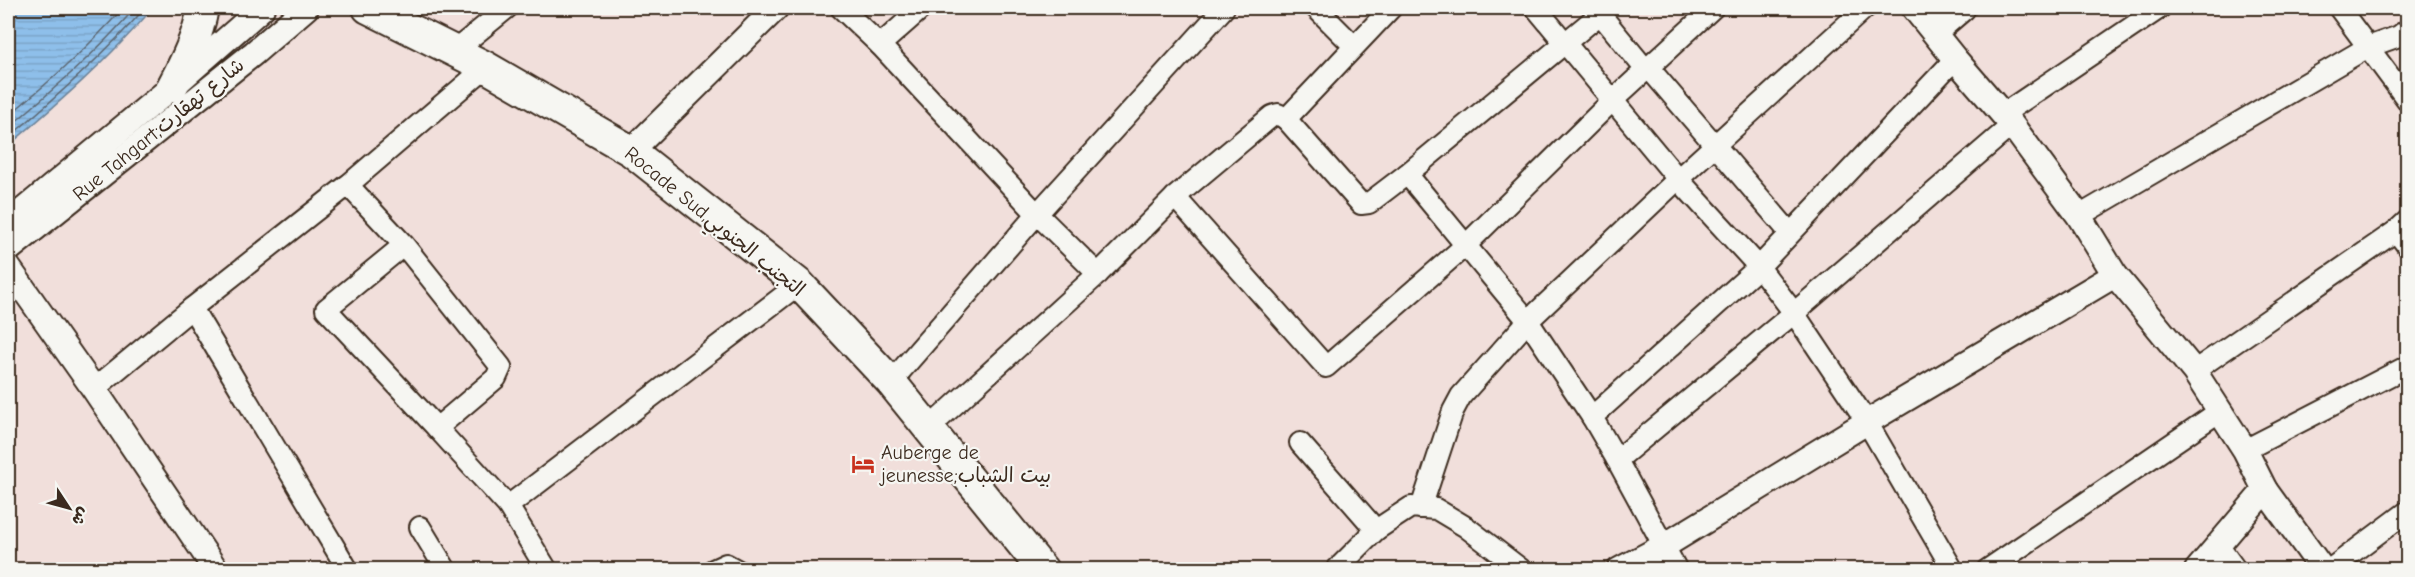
<svg xmlns="http://www.w3.org/2000/svg" width="2415" height="577" font-family="'Comic Neue','Playpen Sans Arabic',sans-serif">
<defs>
<pattern id="water-rules" width="6" height="5" patternUnits="userSpaceOnUse" patternTransform="scale(1.5)"><rect width="6" height="5" fill="#8ebfea"/><path d="M0 2.5h6" fill="none" stroke="#7ba4c8"/></pattern>
</defs>
<rect width="100%" height="100%" fill="#f1dfdb"/>
<filter id="ink" filterUnits="userSpaceOnUse"><feTurbulence type="fractalNoise" baseFrequency=".0167" numOctaves="2"/><feDisplacementMap in="SourceGraphic" scale="12" xChannelSelector="R" yChannelSelector="G"/><feConvolveMatrix kernelMatrix="1 2 1 2 8 2 1 2 1" color-interpolation-filters="sRGB"/></filter>
<g filter="url(#ink)">
<path fill="url(#water-rules)" stroke="#6d8398" stroke-width="1.5" d="M 8,8 L 153,8 C 109,59 60,102 8,146 Z"/>
<g fill="none" stroke-linecap="round" stroke-linejoin="round">
<g stroke="#5c6670" stroke-width="1.5">
<path d="M 8,116 C 49,82 88,48 123,8"/>
<path d="M 8,128 C 53,90 97,52 135,8"/>
<path d="M 8,138 C 57,97 103,56 145,8"/>
</g>
<g stroke="#3b2a1e" stroke-width="24">
<g id="minor">
<path d="M 841,8 L 880,45 L 922,8"/>
<path d="M 1316,8 L 1354,46"/>
<path d="M 1536,8 L 1678,179 L 1759,267 L 1794,313 L 1867,422 L 1953,570"/>
<path d="M 2408,29 L 2399,36 L 2368,47 L 2408,101"/>
<path d="M 880,45 L 1037,214 L 891,382"/>
<path d="M 453,52 L 507,8"/>
<path d="M 1648,67 L 1790,233"/>
<path d="M 2003,114 L 2160,8"/>
<path d="M 1286,119 L 1361,204 L 1369,203 L 1407,174 L 1528,321 L 1592,417"/>
<path d="M 1407,174 L 1600,14 L 1646,70"/>
<path d="M 348,185 L 404,245 L 501,367 L 496,378 L 437,428 L 326,309 L 404,245"/>
<path d="M 1175,197 L 1326,367 L 1466,245 L 1612,101 L 1713,8"/>
<path d="M 2079,216 L 2368,47 L 2339,8"/>
<path d="M 2396,231 L 2408,247"/>
<path d="M 1098,274 L 1175,197 L 1272,116 L 1278,114 L 1286,119 L 1391,8"/>
<path d="M 192,308 L 348,570"/>
<path d="M 2194,371 L 2396,231 L 2408,220"/>
<path d="M 94,389 L 192,308 L 348,185 L 486,67"/>
<path d="M 437,428 L 508,506 L 547,570"/>
<path d="M 929,428 L 1098,274 L 1037,214 L 1224,8"/>
<path d="M 1300,443 L 1376,530"/>
<path d="M 2245,450 L 2408,366"/>
<path d="M 1617,460 L 1592,417 L 1759,267 L 1955,59"/>
<path d="M 508,506 L 799,284"/>
<path d="M 1421,508 L 1453,411 L 1461,396 L 1528,321 L 1678,179 L 1865,8"/>
<path d="M 420,527 L 446,570"/>
<path d="M 2217,544 L 2236,570"/>
<path d="M 713,570 L 726,564 L 737,570"/>
<path d="M 1336,570 L 1376,530 L 1411,507 L 1436,509 L 1466,527 L 1522,570"/>
<path d="M 1677,570 L 1617,460 L 1794,313 L 2012,125"/>
<path d="M 1987,570 L 2220,411"/>
<path d="M 2329,570 L 2408,511"/>
</g>
</g>
<g stroke="#3b2a1e" stroke-width="28">
<g id="tertiary">
<path d="M 1914,8 L 1955,59 L 2012,125 L 2079,216 L 2115,275 L 2194,371 L 2245,450 L 2265,490 L 2323,570"/>
<path d="M 1935,32 L 1963,8"/>
<path d="M 631,151 L 776,8"/>
<path d="M 8,223 L 172,87 L 262,8"/>
<path d="M 8,250 L 254,53 L 306,8"/>
<path d="M 8,267 L 94,389 L 216,570"/>
<path d="M 1619,570 L 1664,546 L 1867,422 L 2115,275"/>
<path d="M 2197,570 L 2265,490"/>
</g>
</g>
<g stroke="#3b2a1e" stroke-width="34">
<g id="primary">
<path d="M 368,8 L 486,67 L 631,151 L 799,284 L 891,382 L 1043,570"/>
<path d="M 172,87 C 186,61 198,36 203,8"/>
</g>
</g>
<use href="#minor" stroke="#f6f6f2" stroke-width="20"/>
<use href="#tertiary" stroke="#f6f6f2" stroke-width="24"/>
<use href="#primary" stroke="#f6f6f2" stroke-width="30"/>
</g>
</g>
<defs>
<g id="hotel-bare" transform="scale(1.8)"><path d="M-6-4.5h1.5V1H6V5H4.5V3h-9V5H-6ZM-4 0a1.8 1.8 0 1 1 3.6 0ZM.5 0V-2.5h3Q6-2.5 6 0Z" fill="#c8321e" stroke="#f6f6f2" stroke-width="2.5" paint-order="stroke"/></g>
</defs>
<g fill-rule="evenodd">
<use href="#hotel-bare" x="863" y="464"/>
</g>
<g text-anchor="middle" stroke-width="4.5" stroke-linejoin="round" paint-order="stroke">
<g font-size="20" fill="#3b2a1e" stroke="#f6f6f2">
<text transform="translate(158 129) rotate(-39)" y="7">Rue Tahgart;شارع تهقارت</text>
<text transform="translate(715 221) rotate(39)" y="7">Rocade Sud,التجنب الجنوبي</text>
</g>
<g font-size="20" fill="#3b2a1e" stroke="#f6f6f2" text-anchor="start">
<text x="881" y="459">Auberge de<tspan x="881" dy="23">jeunesse;بيت الشباب</tspan></text>
</g>
</g>
<rect width="2415" height="577" fill="none" stroke="#f6f6f2" stroke-width="30"/>
<rect x="15" y="15" width="2385" height="547" fill="none" stroke="#3b2a1e" stroke-width="2" filter="url(#ink)"/>
<g transform="translate(69 508) rotate(126)" stroke="#f6f6f2" stroke-width="4.5" paint-order="stroke">
<path d="M0-4.5L10 22L0 15L-10 22Z" fill="#3b2a1e"/>
<text y="-9" font-size="16" font-weight="bold" text-anchor="middle" fill="#3b2a1e">ش</text>
</g>
</svg>
